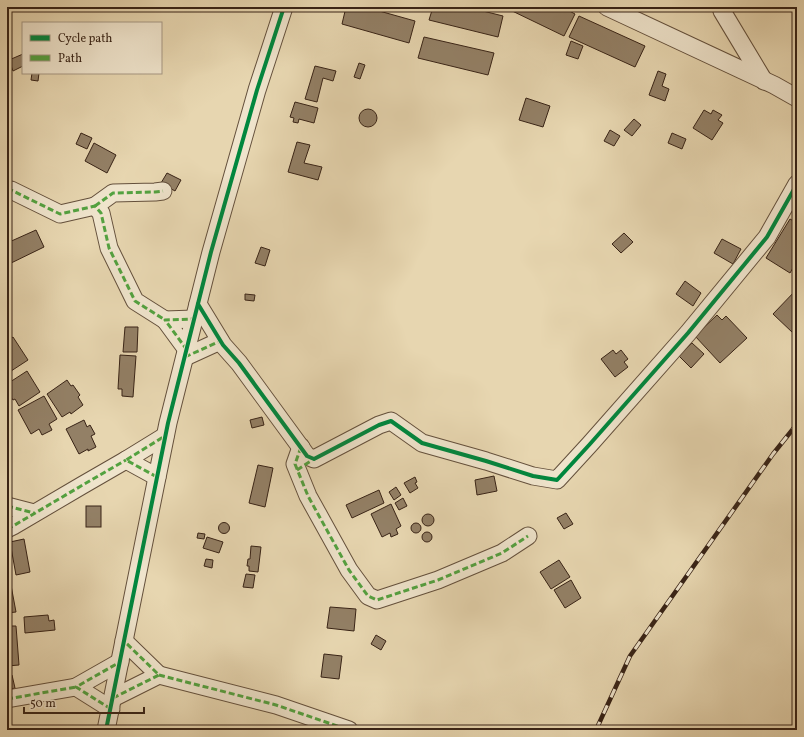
<svg xmlns="http://www.w3.org/2000/svg" width="804" height="737" font-family="Vollkorn,serif">
<rect width="100%" height="100%" fill="#e7d6b0"/>
<filter id="stains"><feTurbulence type="fractalNoise" baseFrequency=".005" numOctaves="4"/><feColorMatrix values="0 0 0 0 .2 0 0 0 0 .09 0 0 0 0 .02 0 0 0 .5 -.17"/></filter>
<radialGradient id="worn" r=".72"><stop offset=".6" stop-color="#630" stop-opacity="0"/><stop offset="1" stop-color="#630" stop-opacity=".3"/></radialGradient>
<g fill="#938066" stroke="#382316">
<path d="M 346,7 L 365,7 L 415,21 L 409,43 L 342,24 Z"/>
<path d="M 433,7 L 467,7 L 503,16 L 498,37 L 429,20 Z"/>
<path d="M 507,7 L 562,7 L 575,14 L 564,36 L 506,8 Z"/>
<path d="M 579,16 L 645,46 L 635,67 L 569,37 Z"/>
<path d="M 424,37 L 494,53 L 488,75 L 418,58 Z"/>
<path d="M 571,41 L 583,46 L 578,59 L 566,55 Z"/>
<path d="M 23,54 L 23,66 L 13,71 L 9,60 Z"/>
<path d="M 359,63 L 365,65 L 360,79 L 354,77 Z"/>
<path d="M 315,66 L 336,71 L 333,81 L 323,78 L 317,102 L 305,99 Z"/>
<path d="M 658,71 L 666,74 L 662,86 L 669,89 L 665,101 L 649,95 Z"/>
<path d="M 32,73 L 39,73 L 38,81 L 31,80 Z"/>
<path d="M 526,98 L 550,106 L 543,127 L 519,120 Z"/>
<path d="M 295,102 L 318,108 L 314,123 L 299,119 L 298,123 L 293,122 L 294,118 L 290,117 Z"/>
<circle cx="368" cy="118" r="9"/>
<path d="M 704,110 L 711,114 L 713,110 L 722,115 L 718,120 L 723,123 L 712,140 L 693,128 Z"/>
<path d="M 634,119 L 641,125 L 632,136 L 624,130 Z"/>
<path d="M 610,130 L 620,136 L 614,146 L 604,141 Z"/>
<path d="M 81,133 L 92,138 L 87,149 L 76,144 Z"/>
<path d="M 672,133 L 686,139 L 682,149 L 668,143 Z"/>
<path d="M 297,142 L 310,145 L 304,163 L 322,167 L 318,180 L 288,172 Z"/>
<path d="M 94,143 L 116,155 L 107,173 L 85,161 Z"/>
<path d="M 167,173 L 181,180 L 175,191 L 161,183 Z"/>
<path d="M 790,219 L 797,223 L 797,261 L 790,273 L 766,258 Z"/>
<path d="M 36,230 L 44,247 L 7,265 L 7,243 Z"/>
<path d="M 624,233 L 633,242 L 621,253 L 612,244 Z"/>
<path d="M 722,239 L 741,249 L 733,264 L 714,253 Z"/>
<path d="M 261,247 L 270,250 L 265,266 L 255,263 Z"/>
<path d="M 685,281 L 701,293 L 693,306 L 676,294 Z"/>
<path d="M 797,289 L 797,329 L 793,333 L 773,314 Z"/>
<path d="M 245,294 L 255,295 L 254,301 L 245,300 Z"/>
<path d="M 717,315 L 722,320 L 726,316 L 747,338 L 720,363 L 695,336 Z"/>
<path d="M 125,327 L 138,327 L 137,352 L 123,352 Z"/>
<path d="M 13,337 L 28,360 L 8,373 L 7,371 L 7,341 Z"/>
<path d="M 692,343 L 704,354 L 691,368 L 679,356 Z"/>
<path d="M 613,350 L 616,354 L 621,350 L 628,359 L 624,362 L 628,367 L 615,377 L 601,359 Z"/>
<path d="M 120,355 L 136,356 L 133,397 L 122,396 L 122,389 L 118,389 Z"/>
<path d="M 27,371 L 40,392 L 19,406 L 15,399 L 13,400 L 7,391 L 7,384 Z"/>
<path d="M 67,380 L 71,386 L 73,385 L 80,395 L 78,397 L 83,405 L 71,414 L 70,412 L 62,417 L 47,394 Z"/>
<path d="M 44,396 L 57,419 L 49,424 L 52,430 L 42,435 L 39,429 L 31,434 L 18,410 Z"/>
<path d="M 262,417 L 264,425 L 252,428 L 250,420 Z"/>
<path d="M 84,420 L 87,427 L 90,425 L 95,434 L 91,436 L 96,447 L 88,451 L 88,449 L 79,454 L 66,429 Z"/>
<path d="M 258,465 L 273,468 L 265,507 L 249,503 Z"/>
<path d="M 494,476 L 497,491 L 477,495 L 475,480 Z"/>
<path d="M 415,477 L 417,482 L 415,483 L 418,488 L 410,493 L 404,483 Z"/>
<path d="M 396,487 L 401,495 L 394,500 L 389,492 Z"/>
<path d="M 379,490 L 384,503 L 352,518 L 346,505 Z"/>
<path d="M 403,498 L 407,506 L 399,510 L 395,503 Z"/>
<path d="M 391,504 L 401,526 L 396,529 L 398,534 L 391,537 L 390,533 L 382,537 L 371,514 Z"/>
<rect x="86" y="506" width="15" height="21"/>
<path d="M 566,513 L 573,524 L 564,529 L 557,518 Z"/>
<circle cx="428" cy="520" r="6"/>
<circle cx="224" cy="528" r="5.5"/>
<circle cx="416" cy="528" r="5"/>
<circle cx="427" cy="537" r="5"/>
<path d="M 198,533 L 205,534 L 204,539 L 197,538 Z"/>
<path d="M 207,537 L 223,542 L 219,553 L 203,548 Z"/>
<path d="M 24,539 L 30,572 L 16,575 L 10,542 Z"/>
<path d="M 251,546 L 261,547 L 258,572 L 249,571 L 249,566 L 247,566 L 248,559 L 250,559 Z"/>
<path d="M 206,559 L 213,560 L 212,568 L 204,566 Z"/>
<path d="M 559,560 L 570,577 L 551,589 L 540,572 Z"/>
<path d="M 246,574 L 255,575 L 253,588 L 243,587 Z"/>
<path d="M 7,580 L 10,580 L 16,612 L 7,613 Z"/>
<path d="M 571,580 L 581,598 L 565,608 L 554,590 Z"/>
<path d="M 330,607 L 356,609 L 354,631 L 327,628 Z"/>
<path d="M 48,615 L 49,621 L 54,620 L 55,630 L 25,633 L 24,617 Z"/>
<path d="M 7,626 L 16,626 L 19,665 L 7,666 Z"/>
<path d="M 376,635 L 386,641 L 381,650 L 371,644 Z"/>
<path d="M 324,654 L 342,656 L 339,679 L 321,677 Z"/>
<path d="M 12,675 L 15,688 L 7,690 L 7,676 Z"/>
</g>
<g fill="none" stroke-linecap="round" stroke-linejoin="round">
<g stroke="#64503c" stroke-width="19">
<g id="minor">
<path d="M 607,7 L 774,85 L 797,98"/>
<path d="M 721,7 L 722,11 L 764,81"/>
<path d="M 7,190 L 11,190 L 60,214 L 95,206 L 101,213 L 109,248 L 135,301 L 165,320"/>
<path d="M 95,206 L 113,193 L 155,192 L 163,191"/>
<path d="M 198,304 L 223,345 L 239,363 L 307,456 L 314,459 L 379,425 L 391,421 L 422,443 L 486,461 L 533,476 L 557,480 L 590,444 L 688,333 L 767,237 L 797,184"/>
<path d="M 187,350 L 165,320 L 194,319"/>
<path d="M 185,357 L 220,341"/>
<path d="M 301,447 L 295,464 L 308,496 L 349,570 L 368,596 L 377,600 L 438,580 L 502,553 L 528,536"/>
<path d="M 157,477 L 126,460 L 165,436"/>
<path d="M 7,506 L 34,513"/>
<path d="M 7,529 L 13,526 L 81,486 L 126,460"/>
<path d="M 159,675 L 276,705 L 349,730"/>
<path d="M 113,698 L 159,675 L 124,641"/>
<path d="M 7,699 L 76,687"/>
<path d="M 111,709 L 76,687 L 120,662"/>
<path d="M 106,730 L 168,423 L 211,252 L 257,90 L 284,7"/>
</g>
</g>
<use href="#minor" stroke="#efe4cc" stroke-width="17"/>
<g stroke="#382316" stroke-width="4.5">
<path id="rail" d="M 596,730 L 630,656 L 773,454 L 797,424"/>
</g>
<use href="#rail" stroke="#efe4cc" stroke-width="3" stroke-dasharray="9" stroke-linecap="butt"/>
<g stroke="#53a240" stroke-width="3" stroke-dasharray="6 3" stroke-linecap="butt">
<path d="M 7,190 L 11,190 L 60,214 L 95,206 L 101,213 L 109,248 L 135,301 L 165,320"/>
<path d="M 95,206 L 113,193 L 155,192 L 163,191"/>
<path d="M 187,350 L 165,320 L 194,319"/>
<path d="M 185,357 L 220,341"/>
<path d="M 301,447 L 295,464 L 308,496 L 349,570 L 368,596 L 377,600 L 438,580 L 502,553 L 528,536"/>
<path d="M 297,470 L 314,459"/>
<path d="M 157,477 L 126,460 L 165,436"/>
<path d="M 7,506 L 34,513"/>
<path d="M 7,529 L 13,526 L 81,486 L 126,460"/>
<path d="M 159,675 L 276,705 L 349,730"/>
<path d="M 113,698 L 159,675 L 124,641"/>
<path d="M 7,699 L 76,687"/>
<path d="M 111,709 L 76,687 L 120,662"/>
</g>
<g stroke="#efe4cc" stroke-width="6">
<g id="cycleway">
<path d="M 198,304 L 223,345 L 239,363 L 307,456 L 314,459 L 379,425 L 391,421 L 422,443 L 486,461 L 533,476 L 557,480 L 590,444 L 688,333 L 767,237 L 797,184"/>
<path d="M 106,730 L 168,423 L 211,252 L 257,90 L 284,7"/>
</g>
</g>
<use href="#cycleway" stroke="#00873e" stroke-width="4"/>
</g>
<rect width="804" height="737" fill="none" stroke="#e7d6b0" stroke-width="24"/>
<rect x="8" y="8" width="788" height="721" fill="none" stroke="#382316" stroke-width="2"/>
<rect x="12" y="12" width="780" height="713" fill="none" stroke="#382316"/>
<rect x="22" y="22" width="140" height="52" fill="#efe4cc" stroke="#a69783"/>
<rect x="30" y="35" width="20" height="6" fill="#00873e" stroke="#a69783"/>
<text x="58" y="42" font-size="12" fill="#382316">Cycle path</text>
<rect x="30" y="55" width="20" height="6" fill="#53a240" stroke="#a69783"/>
<text x="58" y="62" font-size="12" fill="#382316">Path</text>
<path d="M24 707v6h120v-6" fill="none" stroke="#382316" stroke-width="2"/>
<text x="30" y="707" font-size="12" fill="#382316" stroke="#efe4cc" stroke-width="3" paint-order="stroke">50 m</text>
<rect width="100%" height="100%" filter="url(#stains)"/>
<rect width="100%" height="100%" fill="url(#worn)"/>
</svg>
